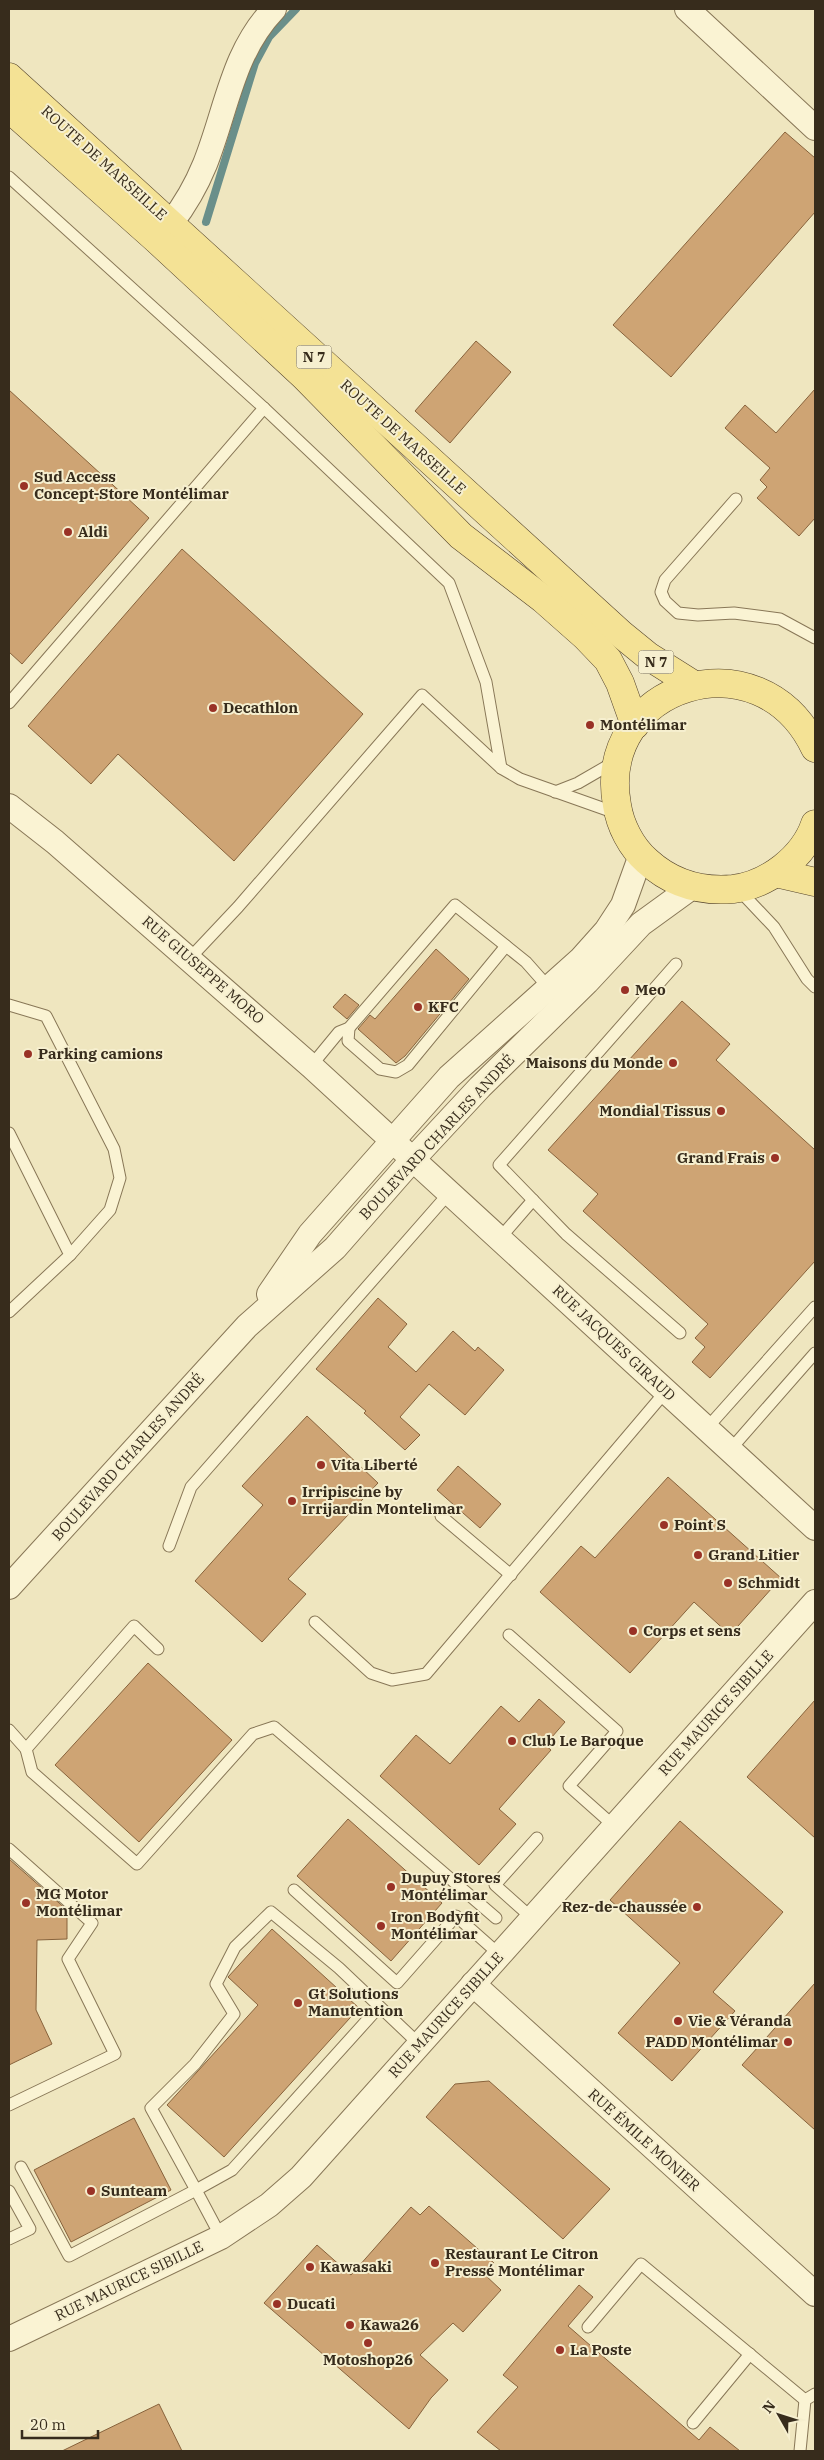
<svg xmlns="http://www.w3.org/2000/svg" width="824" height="2460" font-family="'IBM Plex Serif',serif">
<rect width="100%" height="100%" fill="#efe6bf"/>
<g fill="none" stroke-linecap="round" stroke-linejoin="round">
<path stroke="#6a8f8a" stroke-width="8" d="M 206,222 L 255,63 L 269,37 L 296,9"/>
</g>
<g fill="#cea474" stroke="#88633c">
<path d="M 785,132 L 815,158 L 815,212 L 671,377 L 613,325 Z"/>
<path d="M 476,341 L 511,372 L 450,443 L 415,411 Z"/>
<path d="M 815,389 L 815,518 L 799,536 L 757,498 L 767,487 L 760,480 L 770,468 L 725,428 L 745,405 L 776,433 Z"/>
<path d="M 9,390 L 149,518 L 22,664 L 9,652 Z"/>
<path d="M 182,549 L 363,714 L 234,861 L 118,754 L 91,784 L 28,726 Z"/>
<path d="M 436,949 L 469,979 L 405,1056 L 396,1063 L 358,1029 L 370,1015 L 375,1019 Z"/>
<path d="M 345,994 L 359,1005 L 347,1019 L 333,1007 Z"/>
<path d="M 682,1001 L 730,1044 L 716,1060 L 815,1150 L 815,1261 L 710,1378 L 692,1362 L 705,1347 L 695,1338 L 708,1324 L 583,1211 L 598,1194 L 548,1150 Z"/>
<path d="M 378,1298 L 407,1324 L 388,1347 L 416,1372 L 453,1331 L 475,1351 L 478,1347 L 504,1370 L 465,1415 L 429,1384 L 400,1417 L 420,1435 L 405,1450 L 364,1413 L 366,1411 L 316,1369 Z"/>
<path d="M 307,1416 L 378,1483 L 288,1579 L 306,1594 L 262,1642 L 195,1581 L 263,1505 L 242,1486 Z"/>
<path d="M 458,1466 L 501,1504 L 480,1528 L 437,1490 Z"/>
<path d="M 668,1477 L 781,1578 L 730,1635 L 694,1602 L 630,1673 L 540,1592 L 581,1546 L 595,1558 Z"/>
<path d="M 148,1663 L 232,1740 L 139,1842 L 55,1765 Z"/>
<path d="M 539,1699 L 565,1722 L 545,1745 L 551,1750 L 499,1809 L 516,1824 L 479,1865 L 380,1776 L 416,1735 L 450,1764 L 501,1706 L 519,1722 Z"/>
<path d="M 815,1700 L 815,1838 L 747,1777 Z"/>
<path d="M 348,1819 L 442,1903 L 391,1961 L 297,1876 Z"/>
<path d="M 680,1821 L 783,1912 L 713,1992 L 735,2011 L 672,2081 L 618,2033 L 680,1963 L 610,1900 Z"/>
<path d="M 9,1859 L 67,1910 L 67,1939 L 37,1940 L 36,2010 L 52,2044 L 9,2065 Z"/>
<path d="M 272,1929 L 359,2008 L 224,2157 L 167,2105 L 258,2005 L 228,1977 Z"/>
<path d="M 815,1983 L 815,2130 L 742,2065 Z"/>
<path d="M 489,2081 L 610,2189 L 563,2239 L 426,2117 L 455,2084 Z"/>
<path d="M 134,2118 L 171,2190 L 71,2242 L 34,2170 Z"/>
<path d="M 429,2206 L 494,2263 L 484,2274 L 501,2290 L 463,2332 L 453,2323 L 420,2355 L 448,2380 L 431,2398 L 409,2429 L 264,2303 L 317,2245 L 351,2275 L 411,2207 L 420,2215 Z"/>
<path d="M 579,2285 L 593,2297 L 568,2326 L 699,2440 L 710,2427 L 740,2451 L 501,2451 L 477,2432 L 518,2387 L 503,2375 Z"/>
<path d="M 159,2404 L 182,2451 L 62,2451 Z"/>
</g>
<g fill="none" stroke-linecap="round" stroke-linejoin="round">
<g stroke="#887757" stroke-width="13">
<g id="lane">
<path d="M 9,177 L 264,408 L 449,583 L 486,682 L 501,768"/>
<path d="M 736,499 L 665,580 L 661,592 L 665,601 L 678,613 L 698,615 L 734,613 L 780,619 L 815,638"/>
<path d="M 9,703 L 264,408"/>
<path d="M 555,792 L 578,783 L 616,761"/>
<path d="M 739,890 L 774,927 L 807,979 L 815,987"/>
<path d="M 190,958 L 238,907 L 422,695 L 501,768 L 520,779 L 616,813"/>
<path d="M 676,964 L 499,1165 L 566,1234 L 680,1333"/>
<path d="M 9,1005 L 46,1016 L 114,1149 L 120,1178 L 110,1210 L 70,1255"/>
<path d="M 349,1028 L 348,1041 L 380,1069 L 396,1072 L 408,1065 L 506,946"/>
<path d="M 311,1066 L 339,1032 L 349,1028 L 455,905 L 526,962 L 549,988"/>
<path d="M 9,1133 L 70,1255 L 9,1312"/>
<path d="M 500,1238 L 533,1200"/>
<path d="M 707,1428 L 815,1307"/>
<path d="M 730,1450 L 815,1353"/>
<path d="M 441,1516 L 511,1575"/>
<path d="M 169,1546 L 191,1487 L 450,1192"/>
<path d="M 315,1622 L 371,1673 L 392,1680 L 426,1674 L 666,1391"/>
<path d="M 509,1635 L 617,1731 L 569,1786 L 614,1826"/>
<path d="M 9,1730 L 26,1749 L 134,1626 L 158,1649"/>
<path d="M 26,1749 L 32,1772 L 137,1864 L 253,1734 L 274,1727 L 496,1918"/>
<path d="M 9,1849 L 92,1923 L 68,1959 L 115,2054 L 9,2105"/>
<path d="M 294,1890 L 397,1983 L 456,1916 L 500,1955"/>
<path d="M 532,1918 L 495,1885 L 537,1838"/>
<path d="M 21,2167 L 69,2256 L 196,2190 L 151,2108 L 195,2064 L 234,2014 L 216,1984 L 235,1947 L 271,1912 L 339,1968 L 419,2044"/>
<path d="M 9,2191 L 30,2229 L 9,2239"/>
<path d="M 221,2237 L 196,2190 L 232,2170 L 379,2007"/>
<path d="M 588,2327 L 641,2264 L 805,2400"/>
<path d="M 693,2423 L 750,2354"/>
<path d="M 800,2451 L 805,2400 L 815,2394"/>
</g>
</g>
<g stroke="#887757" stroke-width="26">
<g id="street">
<path d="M 687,9 L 815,128"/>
<path d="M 171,223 C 185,205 196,186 205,164 C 227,109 232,53 274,9"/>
<path d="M 9,806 L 55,842 L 311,1066 L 815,1528"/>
<path d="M 269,1294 L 310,1234 L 449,1077 L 581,959 L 606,931 L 623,905 L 641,855"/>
<path d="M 9,1587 L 247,1326 L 335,1248 L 413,1159 L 480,1087 L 587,982 L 641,924 L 692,887"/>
<path d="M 473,1984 L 815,2294"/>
<path d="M 9,2339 L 221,2237 L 269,2205 L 301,2177 L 815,1602"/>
</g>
</g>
<g stroke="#55442c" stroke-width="29">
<g id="primary">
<path d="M 9,77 L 621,634 L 648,656 L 694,685"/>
<path d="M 9,108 L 156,239 L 304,376 L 461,536 L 543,599 L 586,637 L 608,660 L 620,683 L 635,725"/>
<path d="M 815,748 C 760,632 595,685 617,805 C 620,825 631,847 647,861 C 671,883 700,892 733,889 C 768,885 804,857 815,824"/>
<path d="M 776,873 L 815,882"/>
</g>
</g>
<use href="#lane" stroke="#faf3d3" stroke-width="11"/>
<use href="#street" stroke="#faf3d3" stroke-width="24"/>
<use href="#primary" stroke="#f4e295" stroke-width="28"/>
</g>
<g fill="#993226" stroke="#f6efcf" stroke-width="2">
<circle cx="24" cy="486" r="5"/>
<circle cx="68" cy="532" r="5"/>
<circle cx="213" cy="708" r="5"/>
<circle cx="590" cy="725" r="5"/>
<circle cx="625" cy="990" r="5"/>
<circle cx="418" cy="1007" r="5"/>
<circle cx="28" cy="1054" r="5"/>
<circle cx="673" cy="1063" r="5"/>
<circle cx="721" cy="1111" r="5"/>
<circle cx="775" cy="1158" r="5"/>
<circle cx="321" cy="1465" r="5"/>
<circle cx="292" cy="1501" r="5"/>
<circle cx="664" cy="1525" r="5"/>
<circle cx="698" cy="1555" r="5"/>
<circle cx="728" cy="1583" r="5"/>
<circle cx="633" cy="1631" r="5"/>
<circle cx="512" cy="1741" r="5"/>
<circle cx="391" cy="1887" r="5"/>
<circle cx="26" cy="1903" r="5"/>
<circle cx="697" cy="1907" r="5"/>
<circle cx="381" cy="1926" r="5"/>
<circle cx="298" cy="2003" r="5"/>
<circle cx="678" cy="2021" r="5"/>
<circle cx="788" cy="2042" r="5"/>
<circle cx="91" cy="2191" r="5"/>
<circle cx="435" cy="2263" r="5"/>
<circle cx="310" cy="2267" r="5"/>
<circle cx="277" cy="2304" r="5"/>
<circle cx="350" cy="2325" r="5"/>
<circle cx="368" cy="2343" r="5"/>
<circle cx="560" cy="2350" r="5"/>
</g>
<g text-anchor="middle" stroke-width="4" stroke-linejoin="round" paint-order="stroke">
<g fill="#f6efcf" stroke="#706652" stroke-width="1">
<rect x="296.5" y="345.5" width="35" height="23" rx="4"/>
<rect x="638.5" y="650.5" width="35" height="23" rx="4"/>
</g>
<g font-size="14" font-weight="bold" fill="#372c1c">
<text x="314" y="362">N 7</text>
<text x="656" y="667">N 7</text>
</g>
<g font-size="15" fill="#372c1c" stroke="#f6efcf">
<text transform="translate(104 163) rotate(42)" y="5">ROUTE DE MARSEILLE</text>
<text transform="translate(403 437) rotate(42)" y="5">ROUTE DE MARSEILLE</text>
<text transform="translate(203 970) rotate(41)" y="5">RUE GIUSEPPE MORO</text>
<text transform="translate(437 1137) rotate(-47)" y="5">BOULEVARD CHARLES ANDRÉ</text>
<text transform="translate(614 1343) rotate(43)" y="5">RUE JACQUES GIRAUD</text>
<text transform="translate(128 1457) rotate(-48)" y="5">BOULEVARD CHARLES ANDRÉ</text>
<text transform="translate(716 1713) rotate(-48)" y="5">RUE MAURICE SIBILLE</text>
<text transform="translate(446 2015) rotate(-48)" y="5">RUE MAURICE SIBILLE</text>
<text transform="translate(644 2140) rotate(42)" y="5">RUE ÉMILE MONIER</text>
<text transform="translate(129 2281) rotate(-26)" y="5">RUE MAURICE SIBILLE</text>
</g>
<g font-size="15" font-weight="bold" fill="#372c1c" stroke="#f6efcf" text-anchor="start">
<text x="34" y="482">Sud Access<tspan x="34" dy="17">Concept-Store Montélimar</tspan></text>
<text x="78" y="537">Aldi</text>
<text x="223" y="713">Decathlon</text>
<text x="600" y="730">Montélimar</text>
<text x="635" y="995">Meo</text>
<text x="428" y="1012">KFC</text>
<text x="38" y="1059">Parking camions</text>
<text x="663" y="1068" text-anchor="end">Maisons du Monde</text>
<text x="711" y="1116" text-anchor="end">Mondial Tissus</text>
<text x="765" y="1163" text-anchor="end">Grand Frais</text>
<text x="331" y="1470">Vita Liberté</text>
<text x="302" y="1497">Irripiscine by<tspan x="302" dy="17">Irrijardin Montelimar</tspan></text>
<text x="674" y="1530">Point S</text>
<text x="708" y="1560">Grand Litier</text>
<text x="738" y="1588">Schmidt</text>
<text x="643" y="1636">Corps et sens</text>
<text x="522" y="1746">Club Le Baroque</text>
<text x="401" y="1883">Dupuy Stores<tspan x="401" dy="17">Montélimar</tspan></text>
<text x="36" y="1899">MG Motor<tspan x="36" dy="17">Montélimar</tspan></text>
<text x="687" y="1912" text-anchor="end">Rez-de-chaussée</text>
<text x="391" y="1922">Iron Bodyfit<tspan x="391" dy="17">Montélimar</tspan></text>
<text x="308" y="1999">Gt Solutions<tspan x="308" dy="17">Manutention</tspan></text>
<text x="688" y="2026">Vie &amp; Véranda</text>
<text x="778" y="2047" text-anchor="end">PADD Montélimar</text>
<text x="101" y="2196">Sunteam</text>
<text x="445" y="2259">Restaurant Le Citron<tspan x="445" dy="17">Pressé Montélimar</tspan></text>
<text x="320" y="2272">Kawasaki</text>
<text x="287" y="2309">Ducati</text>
<text x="360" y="2330">Kawa26</text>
<text x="570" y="2355">La Poste</text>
<text x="368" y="2365" text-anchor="middle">Motoshop26</text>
</g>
</g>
<rect width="824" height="2460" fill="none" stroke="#372c1c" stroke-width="20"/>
<g transform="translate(779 2415) rotate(309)" stroke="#f6efcf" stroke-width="4" paint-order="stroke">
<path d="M0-4L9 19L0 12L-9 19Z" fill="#372c1c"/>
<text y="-8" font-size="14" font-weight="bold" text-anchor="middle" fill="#372c1c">N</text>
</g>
<path d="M22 2430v8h76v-8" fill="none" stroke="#372c1c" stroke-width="2.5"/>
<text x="30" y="2430" font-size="15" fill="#372c1c" stroke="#f6efcf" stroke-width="4" paint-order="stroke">20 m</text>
</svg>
